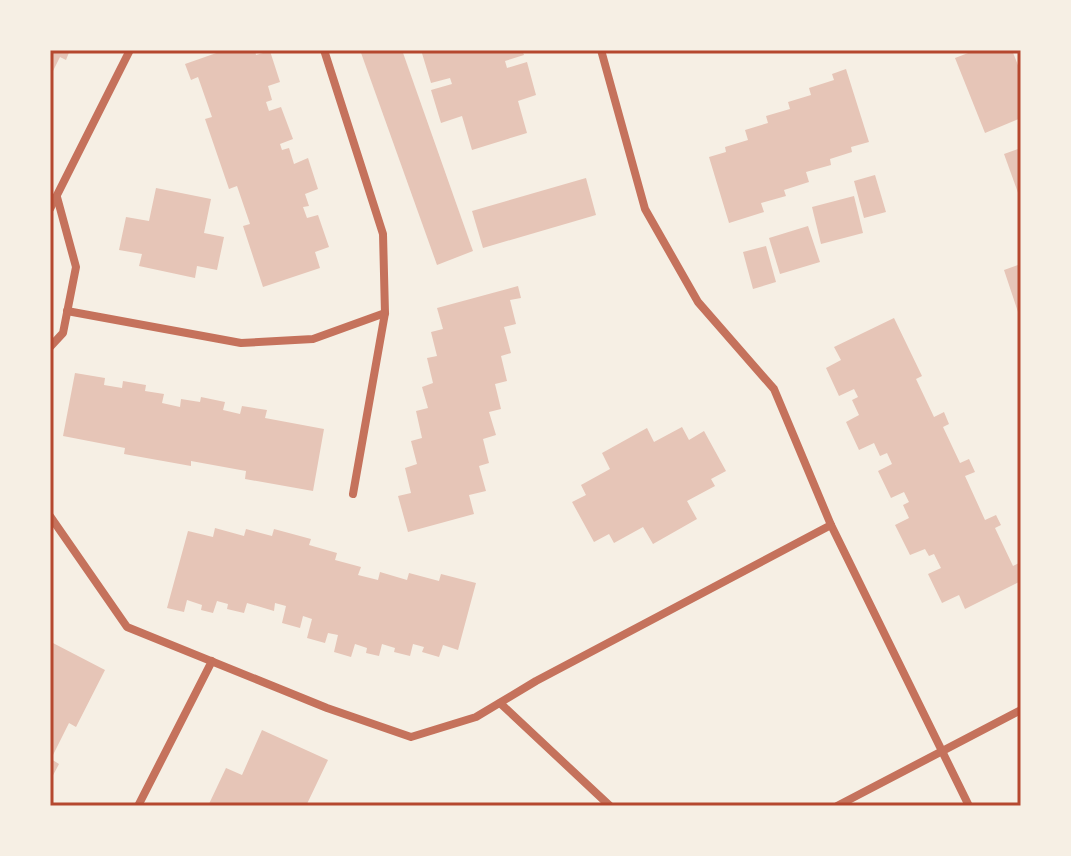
<svg xmlns="http://www.w3.org/2000/svg" width="1071" height="856" font-family="Montserrat,sans-serif">
<rect width="100%" height="100%" fill="#f6efe4"/>
<g fill="#e6c5b7">
<path d="M 50,50 L 70,50 L 66,60 L 60,57 L 50,77 Z"/>
<path d="M 225,50 L 255,50 L 256,55 L 270,51 L 280,82 L 268,86 L 272,100 L 266,102 L 269,111 L 281,107 L 293,139 L 280,144 L 282,150 L 289,148 L 294,164 L 308,158 L 318,189 L 305,194 L 309,206 L 303,207 L 307,218 L 318,215 L 329,247 L 315,252 L 320,268 L 263,287 L 243,226 L 250,224 L 237,186 L 229,189 L 205,119 L 212,117 L 198,77 L 191,80 L 185,64 Z"/>
<path d="M 360,50 L 402,50 L 473,251 L 437,265 Z"/>
<path d="M 421,50 L 522,50 L 524,55 L 505,61 L 507,68 L 527,62 L 536,95 L 518,101 L 527,133 L 472,150 L 462,116 L 441,123 L 431,90 L 452,84 L 450,78 L 431,83 Z"/>
<path d="M 976,50 L 1012,50 L 1021,73 L 1021,118 L 985,133 L 955,58 Z"/>
<path d="M 846,69 L 869,142 L 851,147 L 852,152 L 830,159 L 831,165 L 806,172 L 809,182 L 784,190 L 786,196 L 761,203 L 764,212 L 729,223 L 709,157 L 726,152 L 725,147 L 748,140 L 745,130 L 768,123 L 766,116 L 790,109 L 788,102 L 811,95 L 809,88 L 834,80 L 832,74 Z"/>
<path d="M 1021,148 L 1021,201 L 1004,154 Z"/>
<path d="M 875,175 L 886,212 L 864,218 L 854,181 Z"/>
<path d="M 586,178 L 596,215 L 483,248 L 472,211 Z"/>
<path d="M 156,188 L 211,199 L 204,233 L 224,237 L 217,270 L 197,266 L 195,278 L 139,266 L 142,254 L 119,250 L 126,217 L 149,221 Z"/>
<path d="M 854,196 L 863,233 L 821,244 L 812,207 Z"/>
<path d="M 808,226 L 820,262 L 780,274 L 769,238 Z"/>
<path d="M 766,246 L 776,282 L 753,289 L 743,252 Z"/>
<path d="M 1021,264 L 1021,318 L 1020,318 L 1004,270 Z"/>
<path d="M 518,286 L 521,298 L 510,300 L 516,324 L 504,327 L 511,353 L 501,356 L 507,381 L 495,384 L 501,409 L 489,412 L 496,435 L 483,439 L 489,463 L 479,466 L 486,491 L 469,495 L 474,514 L 408,532 L 398,496 L 411,493 L 405,468 L 417,464 L 411,441 L 422,438 L 416,411 L 428,408 L 422,387 L 433,383 L 427,358 L 437,356 L 431,332 L 443,329 L 437,308 Z"/>
<path d="M 894,318 L 922,376 L 916,379 L 934,417 L 944,412 L 949,424 L 943,427 L 960,463 L 969,459 L 975,472 L 965,476 L 985,520 L 996,515 L 1001,525 L 995,528 L 1013,566 L 1021,562 L 1021,581 L 965,609 L 959,595 L 942,603 L 928,574 L 941,568 L 934,554 L 929,556 L 925,549 L 910,555 L 895,525 L 909,518 L 903,505 L 909,502 L 904,492 L 891,498 L 878,471 L 892,464 L 887,453 L 880,456 L 874,443 L 859,450 L 846,422 L 859,415 L 852,400 L 858,397 L 854,389 L 839,396 L 826,368 L 841,360 L 834,347 Z"/>
<path d="M 75,373 L 105,378 L 104,385 L 122,388 L 123,381 L 146,385 L 145,391 L 164,394 L 162,403 L 180,407 L 181,399 L 200,402 L 201,397 L 225,402 L 223,410 L 240,414 L 242,406 L 267,410 L 265,418 L 324,429 L 313,491 L 245,479 L 246,471 L 191,461 L 191,466 L 124,454 L 125,448 L 63,436 Z"/>
<path d="M 682,427 L 689,440 L 704,431 L 726,471 L 711,479 L 715,486 L 687,501 L 697,519 L 653,544 L 643,527 L 614,543 L 609,534 L 594,542 L 572,502 L 586,495 L 581,485 L 610,469 L 602,453 L 647,428 L 654,442 Z"/>
<path d="M 215,528 L 244,536 L 246,529 L 272,536 L 274,529 L 311,539 L 309,545 L 337,553 L 335,560 L 361,567 L 358,575 L 378,580 L 380,572 L 407,580 L 409,573 L 439,581 L 441,574 L 476,583 L 458,650 L 443,645 L 439,657 L 422,652 L 424,647 L 413,644 L 410,656 L 394,652 L 395,648 L 382,644 L 379,656 L 366,653 L 367,648 L 355,644 L 351,657 L 334,652 L 338,635 L 328,633 L 325,643 L 307,638 L 312,619 L 303,616 L 300,628 L 282,623 L 286,606 L 275,603 L 274,611 L 247,603 L 244,613 L 227,609 L 228,604 L 217,601 L 213,613 L 201,610 L 202,605 L 187,600 L 184,612 L 167,608 L 188,531 L 213,537 Z"/>
<path d="M 51,642 L 105,670 L 76,727 L 69,723 L 51,759 L 59,764 L 50,781 Z"/>
<path d="M 262,730 L 328,760 L 306,806 L 208,806 L 226,768 L 242,775 Z"/>
</g>
<g fill="none" stroke-linecap="round" stroke-linejoin="round">
<g stroke="#c5725c" stroke-width="8">
<path d="M 324,50 L 383,234 L 385,313 L 353,494"/>
<path d="M 601,50 L 645,209 L 698,302 L 774,389 L 831,525 L 969,806"/>
<path d="M 50,209 L 130,50"/>
<path d="M 67,311 L 241,343 L 313,339 L 385,313"/>
<path d="M 50,347 L 63,333 L 76,267 L 57,197"/>
<path d="M 50,516 L 127,627 L 327,708 L 411,737 L 476,717 L 536,681 L 831,525"/>
<path d="M 500,703 L 610,806"/>
<path d="M 138,806 L 212,661"/>
<path d="M 837,806 L 1021,710"/>
</g>
</g>
<rect width="1071" height="856" fill="none" stroke="#f6efe4" stroke-width="104"/>
<rect x="52" y="52" width="967" height="752" fill="none" stroke="#b5482f" stroke-width="3"/>
</svg>
